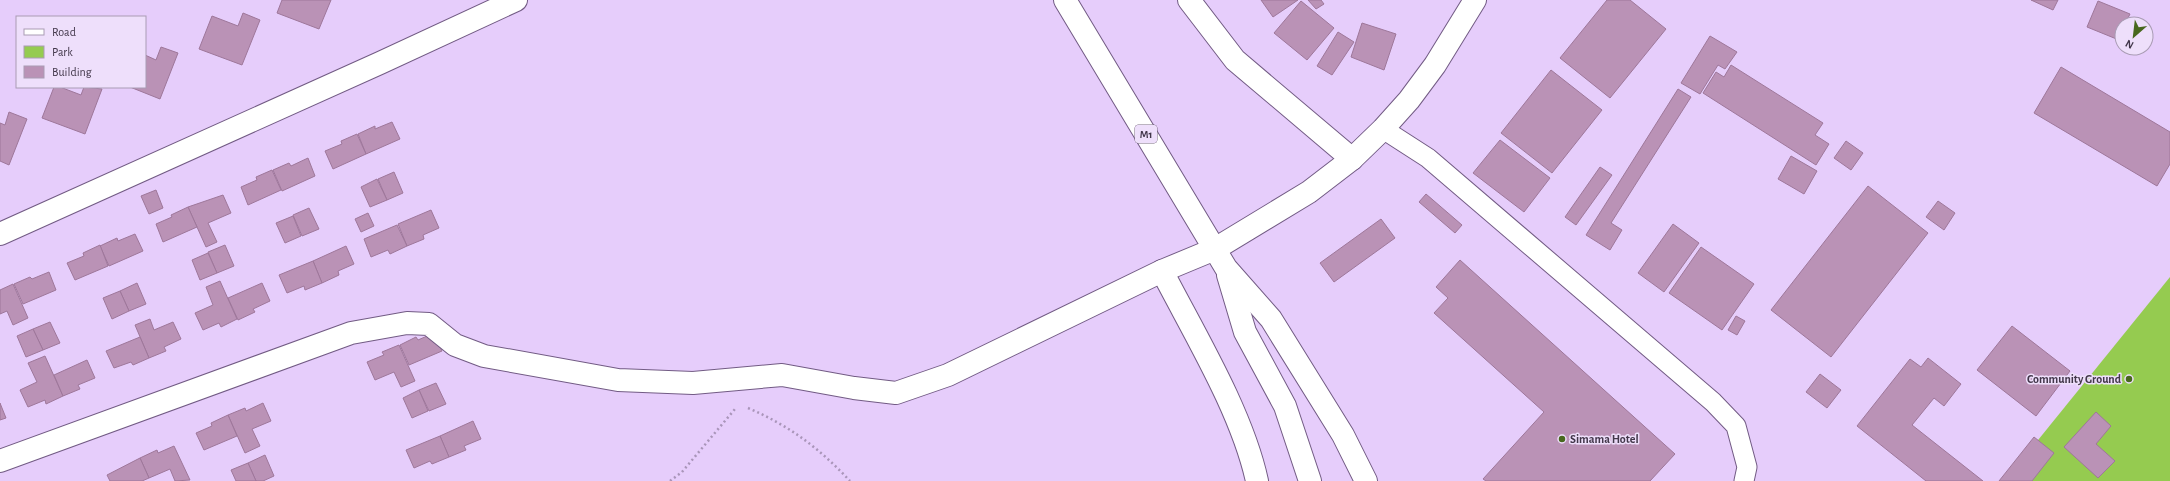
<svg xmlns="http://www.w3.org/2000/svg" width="2170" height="481" font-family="'Alegreya Sans',sans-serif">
<rect width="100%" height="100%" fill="#e6cdfb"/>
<path fill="#95cb50" d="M 2170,277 L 2170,481 L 2005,481 Z"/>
<g fill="#ba92b6" stroke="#9e779a">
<path d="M 282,0 L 331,0 L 319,29 L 277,13 Z"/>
<path d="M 1261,0 L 1298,0 L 1273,17 Z"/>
<path d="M 1308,0 L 1321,0 L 1324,4 L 1316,9 Z"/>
<path d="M 1607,0 L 1630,0 L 1666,29 L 1610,98 L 1560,58 Z"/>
<path d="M 2031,0 L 2058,0 L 2053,10 Z"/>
<path d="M 1301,1 L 1334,28 L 1307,60 L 1274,33 Z"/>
<path d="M 2098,1 L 2130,14 L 2125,24 L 2122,24 L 2122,32 L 2119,40 L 2087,27 Z"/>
<path d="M 243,13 L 260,20 L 242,65 L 199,49 L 212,16 L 238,26 Z"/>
<path d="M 1362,23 L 1396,34 L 1384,70 L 1351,57 Z"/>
<path d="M 1338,32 L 1354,42 L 1332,75 L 1317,66 Z"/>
<path d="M 1710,36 L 1737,52 L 1725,69 L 1718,65 L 1700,94 L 1681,83 Z"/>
<path d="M 161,47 L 178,53 L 160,99 L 130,87 L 145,87 L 145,55 L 156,60 Z"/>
<path d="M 1731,65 L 1823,123 L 1815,135 L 1829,144 L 1816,165 L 1703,93 L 1716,72 L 1724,77 Z"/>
<path d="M 2061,67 L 2170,132 L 2170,164 L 2157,186 L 2034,113 Z"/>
<path d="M 1551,70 L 1602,110 L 1552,173 L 1501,133 Z"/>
<path d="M 54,87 L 60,87 L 81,95 L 84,87 L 102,89 L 85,134 L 42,118 Z"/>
<path d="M 1678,89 L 1691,97 L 1611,223 L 1622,230 L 1610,250 L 1586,235 Z"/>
<path d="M 9,112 L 27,119 L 9,165 L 0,161 L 0,123 L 5,125 Z"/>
<path d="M 392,122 L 400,139 L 366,154 L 358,134 L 375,126 L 375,129 Z"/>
<path d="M 357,134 L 366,154 L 333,169 L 325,151 L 342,144 L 341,141 Z"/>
<path d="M 1500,140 L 1550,178 L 1524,212 L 1473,173 Z"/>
<path d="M 1846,141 L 1863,153 L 1851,170 L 1834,158 Z"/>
<path d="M 1791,156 L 1817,171 L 1804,194 L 1778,179 Z"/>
<path d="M 308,158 L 315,176 L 282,191 L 273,170 L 289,163 L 291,166 Z"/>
<path d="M 1600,167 L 1612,175 L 1576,225 L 1565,217 Z"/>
<path d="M 272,170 L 281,190 L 248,205 L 241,187 L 257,180 L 256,177 Z"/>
<path d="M 394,172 L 403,193 L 387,200 L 378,179 Z"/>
<path d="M 377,179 L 387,200 L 370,207 L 361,187 Z"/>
<path d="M 1868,186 L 1928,233 L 1831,357 L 1771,310 Z"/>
<path d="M 156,190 L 163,208 L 149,214 L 141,196 Z"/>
<path d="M 1426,194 L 1462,225 L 1455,233 L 1419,202 Z"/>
<path d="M 223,195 L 231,213 L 208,223 L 217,242 L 206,247 L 188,207 Z"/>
<path d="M 1938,201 L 1955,213 L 1944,230 L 1926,217 Z"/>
<path d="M 188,207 L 197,227 L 163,242 L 156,224 L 172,217 L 171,215 Z"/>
<path d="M 309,208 L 319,229 L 302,236 L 293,215 Z"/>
<path d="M 431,210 L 439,228 L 423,235 L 424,239 L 407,246 L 398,224 Z"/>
<path d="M 368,213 L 374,226 L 361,232 L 355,219 Z"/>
<path d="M 293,216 L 301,236 L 285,243 L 276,223 Z"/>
<path d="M 1381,219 L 1395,238 L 1334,282 L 1320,263 Z"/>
<path d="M 1673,224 L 1699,243 L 1664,292 L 1638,273 Z"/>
<path d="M 397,225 L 407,246 L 390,254 L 388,250 L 371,257 L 364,239 Z"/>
<path d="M 135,234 L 143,251 L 109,266 L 100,246 L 117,238 L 118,241 Z"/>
<path d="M 100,245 L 108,266 L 75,280 L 67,263 L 84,256 L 83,253 Z"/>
<path d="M 225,245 L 234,266 L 217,273 L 208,252 Z"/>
<path d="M 346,246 L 354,264 L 338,271 L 339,275 L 322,283 L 313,261 Z"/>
<path d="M 1701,247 L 1754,284 L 1722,330 L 1669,293 Z"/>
<path d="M 208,253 L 217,273 L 200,280 L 192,260 Z"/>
<path d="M 1460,260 L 1675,454 L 1650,481 L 1486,481 L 1483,479 L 1544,412 L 1434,313 L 1448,298 L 1436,287 Z"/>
<path d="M 313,261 L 322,283 L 305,290 L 304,286 L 287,293 L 279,275 Z"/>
<path d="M 49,272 L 56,290 L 23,304 L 14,284 L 30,277 L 32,279 Z"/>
<path d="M 220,281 L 237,319 L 221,327 L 219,323 L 203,330 L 195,313 L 213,305 L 206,287 Z"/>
<path d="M 137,283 L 146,304 L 129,311 L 120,291 Z"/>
<path d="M 262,283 L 270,301 L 253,309 L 255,312 L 238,320 L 228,298 Z"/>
<path d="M 13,284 L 28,318 L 13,325 L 7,311 L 0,314 L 0,290 Z"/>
<path d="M 120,291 L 129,311 L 112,319 L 103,298 Z"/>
<path d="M 1736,316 L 1745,321 L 1737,335 L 1728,330 Z"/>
<path d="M 150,319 L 154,330 L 173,322 L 181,339 L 164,347 L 166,351 L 149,358 L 135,325 Z"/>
<path d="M 50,322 L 60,343 L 43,350 L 33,329 Z"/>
<path d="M 2012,326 L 2070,371 L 2036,416 L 1977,370 Z"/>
<path d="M 33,329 L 43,350 L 26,357 L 17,336 Z"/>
<path d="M 434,333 L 442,351 L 409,365 L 400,345 L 416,337 L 418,340 Z"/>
<path d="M 140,337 L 149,358 L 133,365 L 131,362 L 114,368 L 106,351 Z"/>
<path d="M 399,345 L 415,381 L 401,387 L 394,372 L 375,380 L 367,362 L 384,355 L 382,352 Z"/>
<path d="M 45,356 L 63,396 L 46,404 L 45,400 L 28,407 L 20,390 L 37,382 L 28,363 Z"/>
<path d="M 1928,358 L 1961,384 L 1944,406 L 1934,398 L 1912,425 L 1983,481 L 1926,481 L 1857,426 L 1910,359 L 1921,367 Z"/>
<path d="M 87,360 L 95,378 L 78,385 L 80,389 L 63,396 L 54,375 Z"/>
<path d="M 1820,374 L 1841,390 L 1827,408 L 1806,392 Z"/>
<path d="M 436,383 L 446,404 L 429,411 L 419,390 Z"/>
<path d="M 419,390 L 428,411 L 412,418 L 403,398 Z"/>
<path d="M 0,403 L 6,418 L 0,420 Z"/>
<path d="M 263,403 L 271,421 L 252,429 L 260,446 L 245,453 L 228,415 L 245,408 L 246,411 Z"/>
<path d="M 2096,412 L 2111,426 L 2096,444 L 2115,461 L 2098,478 L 2064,447 Z"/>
<path d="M 228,415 L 237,436 L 204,450 L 196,433 L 212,426 L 211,423 Z"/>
<path d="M 473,421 L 481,439 L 464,446 L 466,450 L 449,457 L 440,436 Z"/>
<path d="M 440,436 L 449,457 L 432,464 L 430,461 L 414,468 L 406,450 Z"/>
<path d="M 2034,437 L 2054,453 L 2032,481 L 1999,481 Z"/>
<path d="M 174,446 L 190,480 L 175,481 L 170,469 L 149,478 L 140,458 L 157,450 L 158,453 Z"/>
<path d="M 265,455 L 274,476 L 263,481 L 256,481 L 248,463 Z"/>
<path d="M 140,458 L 149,478 L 142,481 L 110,481 L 107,475 Z"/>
<path d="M 248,463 L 256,481 L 236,481 L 231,470 Z"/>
</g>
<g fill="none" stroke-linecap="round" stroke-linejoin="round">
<g stroke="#725b84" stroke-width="21">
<path id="service" d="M 1383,129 L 1428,158 L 1713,402 L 1736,426 L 1747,467 L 1744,481"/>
</g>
<g stroke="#725b84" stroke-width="24">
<g id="minor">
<path d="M 1189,0 L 1235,60 L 1352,159"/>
<path d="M 0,234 L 380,63 L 516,0"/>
<path d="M 1162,271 C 1195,335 1242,412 1257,481"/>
<path d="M 0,461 L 351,333 L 407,323 L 429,324 L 455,345 L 484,356 L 618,380 L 693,383 L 782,375 L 854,388 L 896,393 L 948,375 L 1162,271 L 1215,249 L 1309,192 L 1352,159 L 1383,129 L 1409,100 L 1435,65 L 1475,0"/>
</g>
</g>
<g stroke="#725b84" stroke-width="24">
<g id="trunk">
<path d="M 1065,0 L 1226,268 L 1271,319 L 1343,435 L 1366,481"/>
<path d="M 1228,275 L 1245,332 L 1285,406 L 1310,481"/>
</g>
</g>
<g stroke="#a995b9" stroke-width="2.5" stroke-dasharray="2 3" stroke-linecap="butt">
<path d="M 748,408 C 790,426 819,448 850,481"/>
<path d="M 670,481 L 682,472 L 735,409"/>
</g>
<use href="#service" stroke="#fff" stroke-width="19"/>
<use href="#minor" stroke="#fff" stroke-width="22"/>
<use href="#trunk" stroke="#fff" stroke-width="22"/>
</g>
<g fill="#48681e" stroke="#eedffb" stroke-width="1.5">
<circle cx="2129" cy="379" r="4"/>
<circle cx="1562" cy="439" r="4"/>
</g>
<g text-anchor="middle" stroke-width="3" stroke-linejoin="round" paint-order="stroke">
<rect fill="#eedffb" stroke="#76697f" stroke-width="1" x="1135" y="125" width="22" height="18" rx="3"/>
<g font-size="11" font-weight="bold" fill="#42374a">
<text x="1146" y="138">M1</text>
</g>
<g font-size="12" font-weight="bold" fill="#42374a" stroke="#eedffb" text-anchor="end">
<text x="2121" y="383">Community Ground</text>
<text x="1570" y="443" text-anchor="start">Simama Hotel</text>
</g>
</g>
<rect x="16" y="16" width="130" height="72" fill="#eedffb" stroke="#a99cb4"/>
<rect x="24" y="29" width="20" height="6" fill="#ffffff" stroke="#a99cb4"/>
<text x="52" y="36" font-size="12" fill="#42374a">Road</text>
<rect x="24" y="46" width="20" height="12" fill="#95cb50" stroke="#a99cb4"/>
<text x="52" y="56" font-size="12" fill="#42374a">Park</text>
<rect x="24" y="66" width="20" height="12" fill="#ba92b6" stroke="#a99cb4"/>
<text x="52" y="76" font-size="12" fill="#42374a">Building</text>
<g transform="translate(2134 36) rotate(208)"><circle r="19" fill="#eedffb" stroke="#a99cb4"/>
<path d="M0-3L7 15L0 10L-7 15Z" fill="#48681e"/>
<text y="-6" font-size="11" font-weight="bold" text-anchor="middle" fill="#42374a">N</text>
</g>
</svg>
